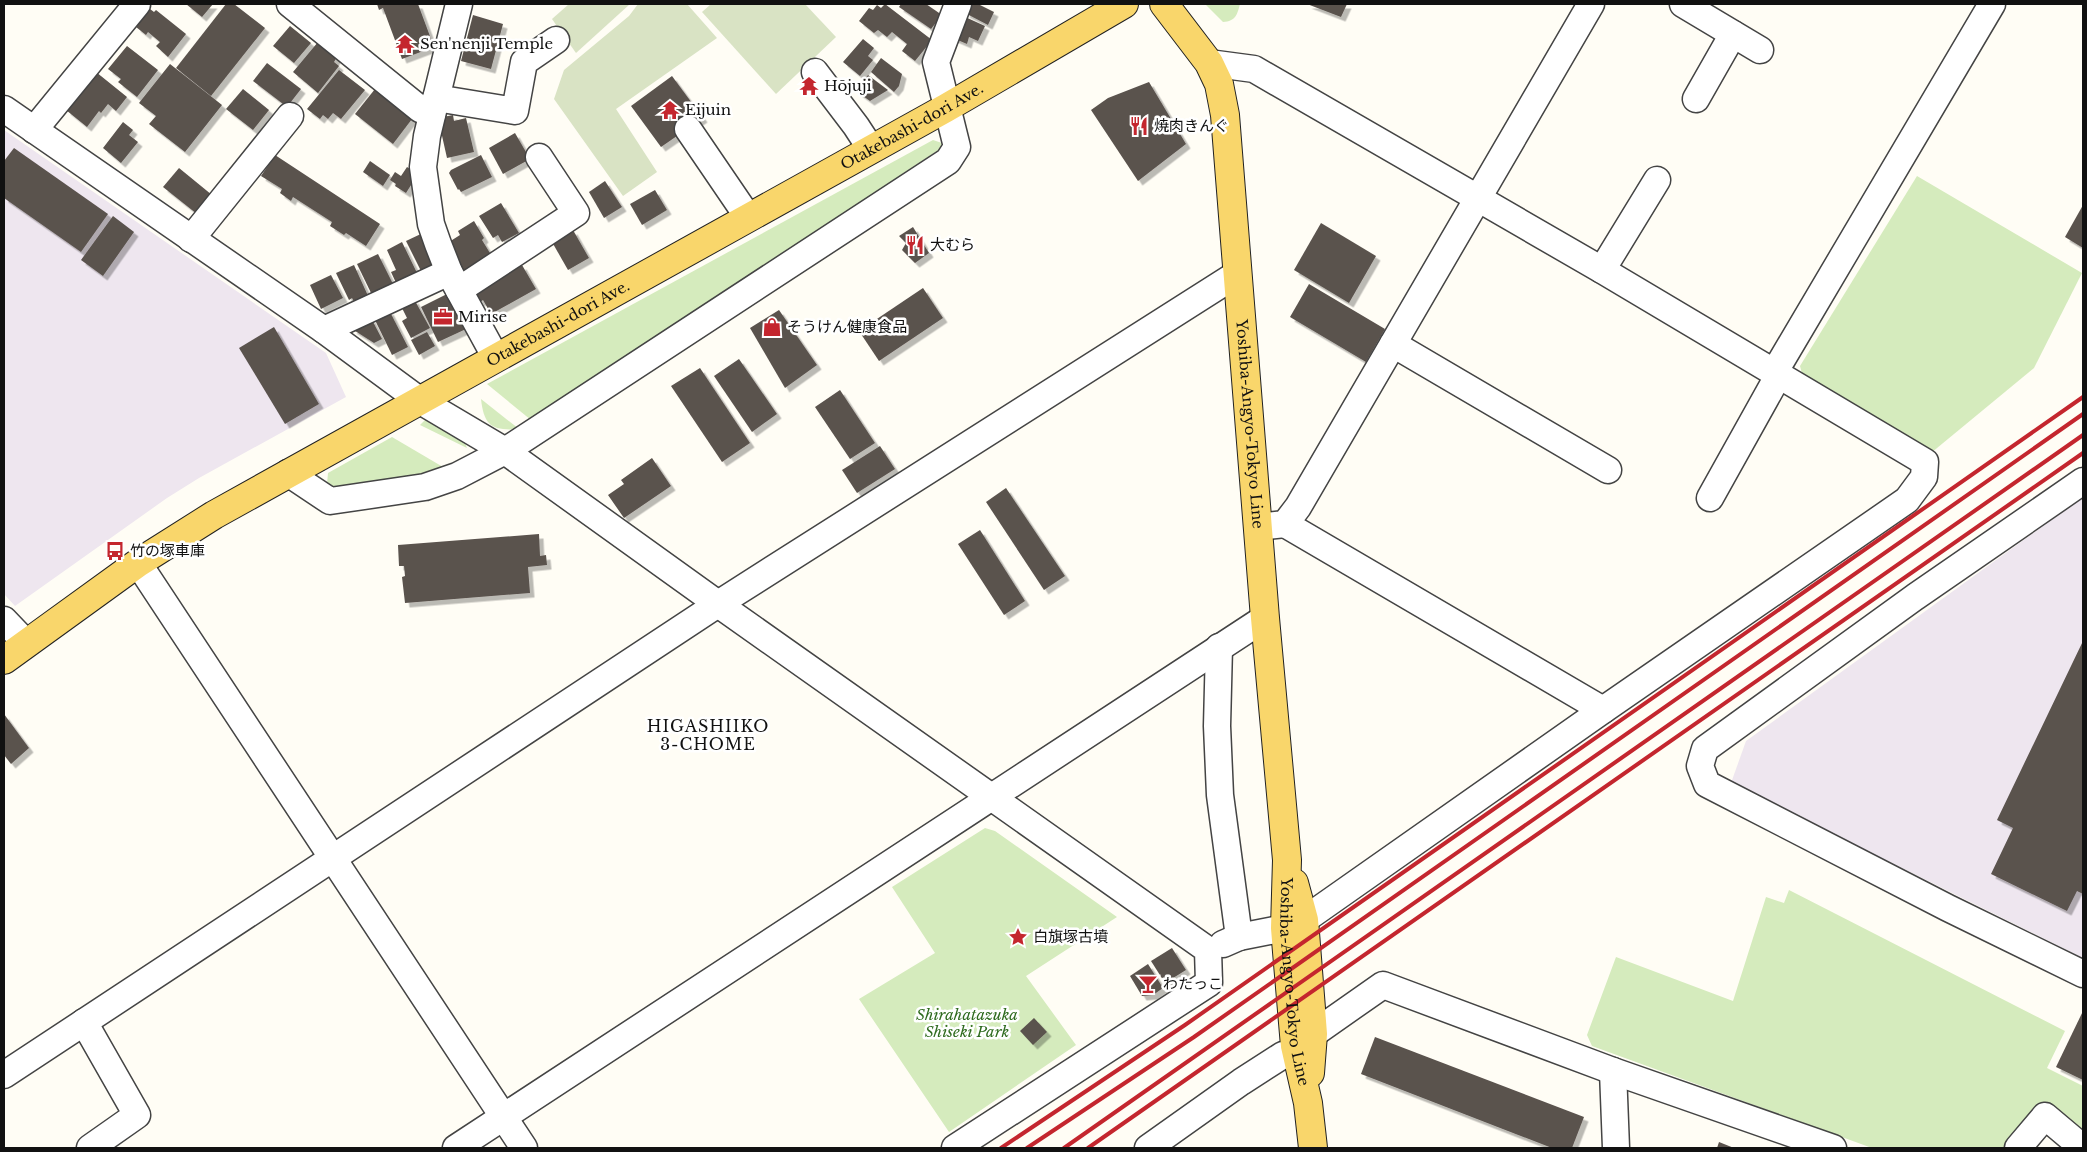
<svg xmlns="http://www.w3.org/2000/svg" width="2087" height="1152" font-family="'Libre Baskerville','Noto Sans JP',serif">
<defs>
<filter id="shadow"><feDropShadow dx="4.5" dy="4.5" stdDeviation="0" flood-color="#0004"/></filter>
</defs>
<rect width="100%" height="100%" fill="#fffdf5"/>
<g fill="#eee6ef">
<path d="M 4,130 L 326,353 L 346,397 L 199,478 L 167,498 L 15,606 L 4,594 Z"/>
<path d="M 2083,497 L 2083,958 L 1731,783 L 1746,741 Z"/>
</g>
<g fill="#d5ebbd">
<path d="M 1205,4 L 1240,4 C 1237,15 1236,21 1223,22 Z"/>
<path d="M 933,140 L 942,143 L 940,149 L 531,420 L 487,384 Z"/>
<path d="M 1917,176 L 2082,273 L 2034,368 L 1931,453 L 1804,381 L 1800,366 Z"/>
<path d="M 481,399 L 519,429 C 492,431 484,426 481,399 Z"/>
<path d="M 425,420 C 441,421 462,433 467,448 L 420,425 Z"/>
<path d="M 392,437 L 443,467 L 429,474 L 335,487 L 327,484 L 328,473 Z"/>
<path d="M 985,828 L 995,831 L 1117,917 L 1026,976 L 1076,1045 L 949,1132 L 859,999 L 935,953 L 892,887 Z"/>
<path d="M 1789,890 L 2065,1031 L 2047,1068 L 2083,1086 L 2083,1136 L 2048,1107 L 2008,1148 L 1872,1148 L 1592,1046 L 1587,1035 L 1616,957 L 1733,1001 L 1766,897 L 1784,903 Z"/>
</g>
<g fill="#d9e3c4">
<path d="M 569,4 L 630,4 L 576,53 L 552,19 Z"/>
<path d="M 638,4 L 687,4 L 717,38 L 616,109 L 657,172 L 623,196 L 554,99 L 564,70 L 629,16 Z"/>
<path d="M 711,4 L 805,4 L 836,37 L 776,94 L 702,12 Z"/>
</g>
<g fill="#5a524d" filter="url(#shadow)">
<path d="M 186,4 L 213,4 L 202,17 Z"/>
<path d="M 226,4 L 234,4 L 265,28 L 211,96 L 176,68 Z"/>
<path d="M 377,4 L 418,4 L 434,47 L 402,59 L 383,8 L 379,10 Z"/>
<path d="M 885,4 L 932,40 L 915,61 L 902,51 L 907,44 L 892,32 L 887,37 L 878,30 L 874,33 L 859,21 L 869,8 L 873,10 L 877,5 L 881,8 Z"/>
<path d="M 901,4 L 926,4 L 942,15 L 931,29 L 899,7 Z"/>
<path d="M 970,4 L 978,4 L 994,12 L 988,25 L 965,13 Z"/>
<path d="M 1307,4 L 1347,4 L 1341,17 Z"/>
<path d="M 150,9 L 154,12 L 156,10 L 186,34 L 168,57 L 156,46 L 160,42 L 148,32 L 146,35 L 136,27 Z"/>
<path d="M 473,15 L 503,24 L 491,69 L 461,61 Z"/>
<path d="M 963,16 L 985,26 L 978,41 L 969,37 L 967,44 L 953,38 Z"/>
<path d="M 290,26 L 311,43 L 294,63 L 273,46 Z"/>
<path d="M 863,39 L 874,48 L 868,56 L 873,60 L 860,76 L 843,62 Z"/>
<path d="M 318,42 L 337,57 L 334,62 L 339,66 L 318,93 L 293,72 Z"/>
<path d="M 127,46 L 158,70 L 137,97 L 118,82 L 121,79 L 108,69 Z"/>
<path d="M 881,58 L 902,74 L 899,86 L 894,92 L 871,72 Z"/>
<path d="M 267,63 L 301,89 L 287,107 L 253,81 Z"/>
<path d="M 170,64 L 222,105 L 185,152 L 149,124 L 156,116 L 139,103 Z"/>
<path d="M 339,70 L 365,90 L 341,119 L 333,113 L 328,119 L 323,115 L 320,119 L 307,109 Z"/>
<path d="M 96,72 L 127,97 L 116,111 L 108,104 L 101,113 L 99,111 L 87,127 L 66,110 Z"/>
<path d="M 868,75 L 888,90 L 870,101 L 856,91 Z"/>
<path d="M 672,76 L 703,118 L 661,147 L 631,106 Z"/>
<path d="M 1149,82 L 1186,144 L 1138,181 L 1091,110 L 1108,98 Z"/>
<path d="M 243,89 L 269,110 L 253,130 L 226,109 Z"/>
<path d="M 375,89 L 412,119 L 393,144 L 355,114 Z"/>
<path d="M 453,115 L 454,121 L 466,118 L 474,152 L 447,158 L 438,118 Z"/>
<path d="M 123,122 L 133,130 L 129,135 L 138,142 L 121,163 L 103,148 Z"/>
<path d="M 515,133 L 530,159 L 503,174 L 489,148 Z"/>
<path d="M 14,148 L 108,214 L 81,252 L 4,198 L 4,161 Z"/>
<path d="M 275,155 L 380,224 L 366,246 L 346,233 L 344,235 L 330,226 L 332,222 L 293,197 L 291,201 L 280,193 L 282,189 L 261,176 Z"/>
<path d="M 481,155 L 492,177 L 461,192 L 459,189 L 458,190 L 449,173 L 451,170 Z"/>
<path d="M 370,161 L 390,175 L 383,186 L 363,172 Z"/>
<path d="M 407,167 L 418,174 L 406,193 L 395,186 L 396,184 L 390,180 L 395,172 L 401,176 Z"/>
<path d="M 179,168 L 212,195 L 197,214 L 163,187 Z"/>
<path d="M 605,181 L 622,207 L 604,218 L 589,192 Z"/>
<path d="M 655,190 L 667,210 L 642,225 L 630,204 Z"/>
<path d="M 501,203 L 519,233 L 502,242 L 498,235 L 493,238 L 479,216 Z"/>
<path d="M 2083,205 L 2083,248 L 2065,237 Z"/>
<path d="M 113,216 L 134,232 L 103,276 L 81,260 Z"/>
<path d="M 474,221 L 484,238 L 482,240 L 493,258 L 464,275 L 453,257 L 457,255 L 449,242 L 460,235 L 458,231 Z"/>
<path d="M 1321,223 L 1376,256 L 1349,303 L 1294,270 Z"/>
<path d="M 913,227 L 929,253 L 915,263 L 902,250 L 906,243 L 899,236 Z"/>
<path d="M 573,230 L 589,258 L 568,270 L 552,242 Z"/>
<path d="M 425,232 L 437,266 L 422,273 L 406,241 Z"/>
<path d="M 402,242 L 418,275 L 397,285 L 391,272 L 396,270 L 387,250 Z"/>
<path d="M 378,254 L 394,286 L 373,297 L 357,264 Z"/>
<path d="M 354,265 L 369,298 L 356,305 L 352,298 L 349,300 L 336,273 Z"/>
<path d="M 522,265 L 536,289 L 491,314 L 483,300 L 480,302 L 474,291 Z"/>
<path d="M 331,275 L 343,298 L 321,309 L 310,285 Z"/>
<path d="M 1309,284 L 1385,329 L 1366,362 L 1290,317 Z"/>
<path d="M 923,288 L 943,318 L 879,361 L 859,331 Z"/>
<path d="M 449,293 L 466,329 L 438,342 L 421,307 Z"/>
<path d="M 414,299 L 430,328 L 411,338 L 402,321 L 407,318 L 401,306 Z"/>
<path d="M 389,310 L 408,347 L 392,355 L 374,318 Z"/>
<path d="M 779,310 L 817,365 L 785,388 L 750,328 Z"/>
<path d="M 371,318 L 382,339 L 374,343 L 352,329 Z"/>
<path d="M 274,327 L 319,404 L 285,424 L 239,348 Z"/>
<path d="M 427,332 L 435,346 L 419,355 L 411,340 Z"/>
<path d="M 739,359 L 777,414 L 752,432 L 714,376 Z"/>
<path d="M 700,368 L 750,443 L 722,462 L 671,386 Z"/>
<path d="M 840,390 L 875,443 L 850,459 L 815,407 Z"/>
<path d="M 880,446 L 895,469 L 857,493 L 842,470 Z"/>
<path d="M 652,458 L 671,486 L 624,518 L 608,495 L 624,484 L 621,480 Z"/>
<path d="M 1006,488 L 1065,576 L 1044,590 L 986,502 Z"/>
<path d="M 980,530 L 1025,601 L 1004,615 L 958,544 Z"/>
<path d="M 539,534 L 540,556 L 546,555 L 547,565 L 528,567 L 530,593 L 405,603 L 402,577 L 405,576 L 404,566 L 399,566 L 398,545 Z"/>
<path d="M 2083,641 L 2083,894 L 2077,891 L 2067,911 L 1991,874 L 2013,828 L 1997,820 Z"/>
<path d="M 4,714 L 29,748 L 11,764 L 4,755 Z"/>
<path d="M 1172,948 L 1186,970 L 1165,983 L 1151,961 Z"/>
<path d="M 1148,964 L 1163,988 L 1153,995 L 1142,996 L 1130,976 Z"/>
<path d="M 2083,1011 L 2083,1080 L 2056,1067 Z"/>
<path d="M 1034,1018 L 1047,1032 L 1033,1045 L 1020,1031 Z"/>
<path d="M 1375,1037 L 1584,1117 L 1572,1148 L 1552,1148 L 1361,1074 Z"/>
<path d="M 1719,1142 L 1734,1148 L 1717,1148 Z"/>
</g>
<g fill="none" stroke-linecap="round" stroke-linejoin="round">
<g stroke="#444" stroke-width="29">
<g id="minor">
<path d="M 290,4 L 420,109 L 432,114"/>
<path d="M 459,4 L 427,136 L 423,167 L 431,224 L 438,244 L 449,272 L 496,358"/>
<path d="M 1683,4 L 1760,50"/>
<path d="M 1209,63 L 1254,69 L 1602,270 L 1925,462 L 1924,477 L 1907,500 L 1603,710 L 1304,920"/>
<path d="M 815,72 L 856,126 L 871,149"/>
<path d="M 436,98 L 515,111 L 524,62 L 556,40"/>
<path d="M 1696,99 L 1733,34"/>
<path d="M 4,109 L 324,330 L 419,400 L 505,451 L 718,604 L 1208,950 L 1209,983 L 955,1148"/>
<path d="M 688,129 L 748,217"/>
<path d="M 34,130 L 137,4"/>
<path d="M 191,239 L 290,116"/>
<path d="M 1602,270 L 1657,180"/>
<path d="M 459,290 L 576,213 L 539,157"/>
<path d="M 324,330 L 449,272"/>
<path d="M 1393,344 L 1608,470"/>
<path d="M 1774,373 L 1992,4"/>
<path d="M 288,473 L 330,501 L 425,487 L 457,476 L 505,451 L 948,161 L 957,147 L 936,62 L 958,4"/>
<path d="M 2083,481 L 1915,597 L 1705,749 L 1700,766 L 1707,784 L 1948,908 L 2083,974"/>
<path d="M 1710,498 L 1778,376"/>
<path d="M 1285,524 L 1603,710"/>
<path d="M 1258,527 L 1285,524 L 1298,507 L 1591,4"/>
<path d="M 138,563 L 524,1148"/>
<path d="M 4,620 L 26,643"/>
<path d="M 1219,647 L 1217,726 L 1220,795 L 1239,937"/>
<path d="M 1223,944 L 1239,937 L 1285,928"/>
<path d="M 84,1022 L 137,1115 L 90,1148"/>
<path d="M 1313,1034 L 1383,985 L 1613,1071 L 1833,1148"/>
<path d="M 1613,1071 L 1616,1148"/>
<path d="M 4,1075 L 718,604 L 1237,274"/>
<path d="M 456,1148 L 1265,618"/>
<path d="M 1148,1148 L 1241,1082 L 1283,1055"/>
<path d="M 2018,1148 L 2045,1116 L 2083,1148"/>
</g>
</g>
<g stroke="#222" stroke-width="30">
<g id="major">
<path id="s1" d="M 1164,4 L 1209,63 L 1219,84 L 1225,115 L 1265,618 L 1287,860 L 1285,928 L 1295,1046 L 1308,1103 L 1313,1148"/>
<path id="s2" d="M 4,660 L 138,563 L 214,515 L 946,108 L 1124,4"/>
<path d="M 1294,883 L 1304,920 L 1313,1034 L 1310,1073"/>
</g>
</g>
<use href="#minor" stroke="#fff" stroke-width="26"/>
<use href="#major" stroke="#f9d66b" stroke-width="28"/>
<g stroke="#c4262e" stroke-width="4">
<path d="M 1001,1148 L 1185,1025 L 2083,397"/>
<path d="M 1027,1148 L 1194,1037 L 2083,414"/>
<path d="M 1064,1148 L 2083,435"/>
<path d="M 1088,1148 L 2083,453"/>
</g>
</g>
<defs>
<g id="temple-bare" transform="scale(1.5)"><path d="M0-6L5-2H3V0L6.5 2.5H4V6H1.5V3h-3V6H-4V2.5H-6.5L-3 0V-2H-5Z" fill="#c4262e" stroke="#fff" stroke-width="2.5" paint-order="stroke"/></g>
<g id="restaurant-bare" transform="scale(1.5)"><path d="M-5-6h1v4h1v-4h1v4h1v-4h1v5L-1.5 .5V6h-2V.5L-5-1ZM5-6V6H3V1.5H1.5Q1.5-4 5-6Z" fill="#c4262e" stroke="#fff" stroke-width="2.5" paint-order="stroke"/></g>
<g id="office-bare" transform="scale(1.5)"><path d="M-6-3h4V-5.5h4V-3h4V5H-6ZM-1-4.5V-3h2v-1.5ZM-6 0V1H6V0Z" fill="#c4262e" stroke="#fff" stroke-width="2.5" paint-order="stroke"/></g>
<g id="shop-bare" transform="scale(1.5)"><path d="M-5-2.5h2.3a2.7 3.5 0 0 1 5.4 0H5L5.5 6h-11ZM-1.5-2.5h3a1.5 2.3 0 0 0-3 0Z" fill="#c4262e" stroke="#fff" stroke-width="2.5" paint-order="stroke"/></g>
<g id="bus-bare" transform="scale(1.5)"><path d="M-5-6H5V4H4V6H2V4H-2V6H-4V4H-5ZM-3.5-4V0h7V-4ZM-3.5 1.2v1.5H-2V1.2ZM2 1.2v1.5H3.5V1.2Z" fill="#c4262e" stroke="#fff" stroke-width="2.5" paint-order="stroke"/></g>
<g id="sight-bare" transform="scale(1.5)"><path d="M0-6L1.8-2.2L6-1.7L2.9 1.2L3.7 5.4L0 3.3L-3.7 5.4L-2.9 1.2L-6-1.7L-1.8-2.2Z" fill="#c4262e" stroke="#fff" stroke-width="2.5" paint-order="stroke"/></g>
<g id="bar-bare" transform="scale(1.5)"><path d="M-6-5H6L.8 .8V4.5H3.5V6h-7V4.5H-.8V.8Z" fill="#c4262e" stroke="#fff" stroke-width="2.5" paint-order="stroke"/></g>
</defs>
<g fill-rule="evenodd">
<use href="#temple-bare" x="405" y="44"/>
<use href="#temple-bare" x="809" y="86"/>
<use href="#temple-bare" x="670" y="110"/>
<use href="#restaurant-bare" x="1139" y="126"/>
<use href="#restaurant-bare" x="915" y="245"/>
<use href="#office-bare" x="443" y="317"/>
<use href="#shop-bare" x="772" y="327"/>
<use href="#bus-bare" x="115" y="551"/>
<use href="#sight-bare" x="1018" y="937"/>
<use href="#bar-bare" x="1148" y="984"/>
</g>
<g text-anchor="middle" stroke-width="5" stroke-linejoin="round" paint-order="stroke">
<g font-size="15" fill="#111" stroke="#fff" text-anchor="start">
<text x="420" y="49">Sen'nenji Temple</text>
<text x="824" y="91">Hōjuji</text>
<text x="685" y="115">Eijuin</text>
<text x="1154" y="131">焼肉きんぐ</text>
<text x="930" y="250">大むら</text>
<text x="458" y="322">Mirise</text>
<text x="787" y="332">そうけん健康食品</text>
<text x="130" y="556">竹の塚車庫</text>
<text x="1033" y="942">白旗塚古墳</text>
<text x="1163" y="989">わたっこ</text>
</g>
<g font-size="15" fill="#111" stroke="#fff">
<text dy="5" stroke="none"><textPath href="#s2" startOffset="1054">Otakebashi-dori Ave.</textPath></text>
<text dy="5" stroke="none"><textPath href="#s2" startOffset="649">Otakebashi-dori Ave.</textPath></text>
<text dy="5" stroke="none"><textPath href="#s1" startOffset="439">Yoshiba-Angyo-Tokyo Line</textPath></text>
<text dy="5" stroke="none"><textPath href="#s1" startOffset="999">Yoshiba-Angyo-Tokyo Line</textPath></text>
</g>
<g font-size="15" font-style="italic" fill="#2f6b1f" stroke="#fff">
<text x="967" y="1020">Shirahatazuka<tspan x="967" dy="17">Shiseki Park</tspan></text>
</g>
<g font-size="16" letter-spacing="1" fill="#111" stroke="#fff">
<text x="708" y="732">HIGASHIIKO<tspan x="708" dy="18">3-CHOME</tspan></text>
</g>
</g>
<rect width="2087" height="1152" fill="none" stroke="#111111" stroke-width="10"/>
</svg>
